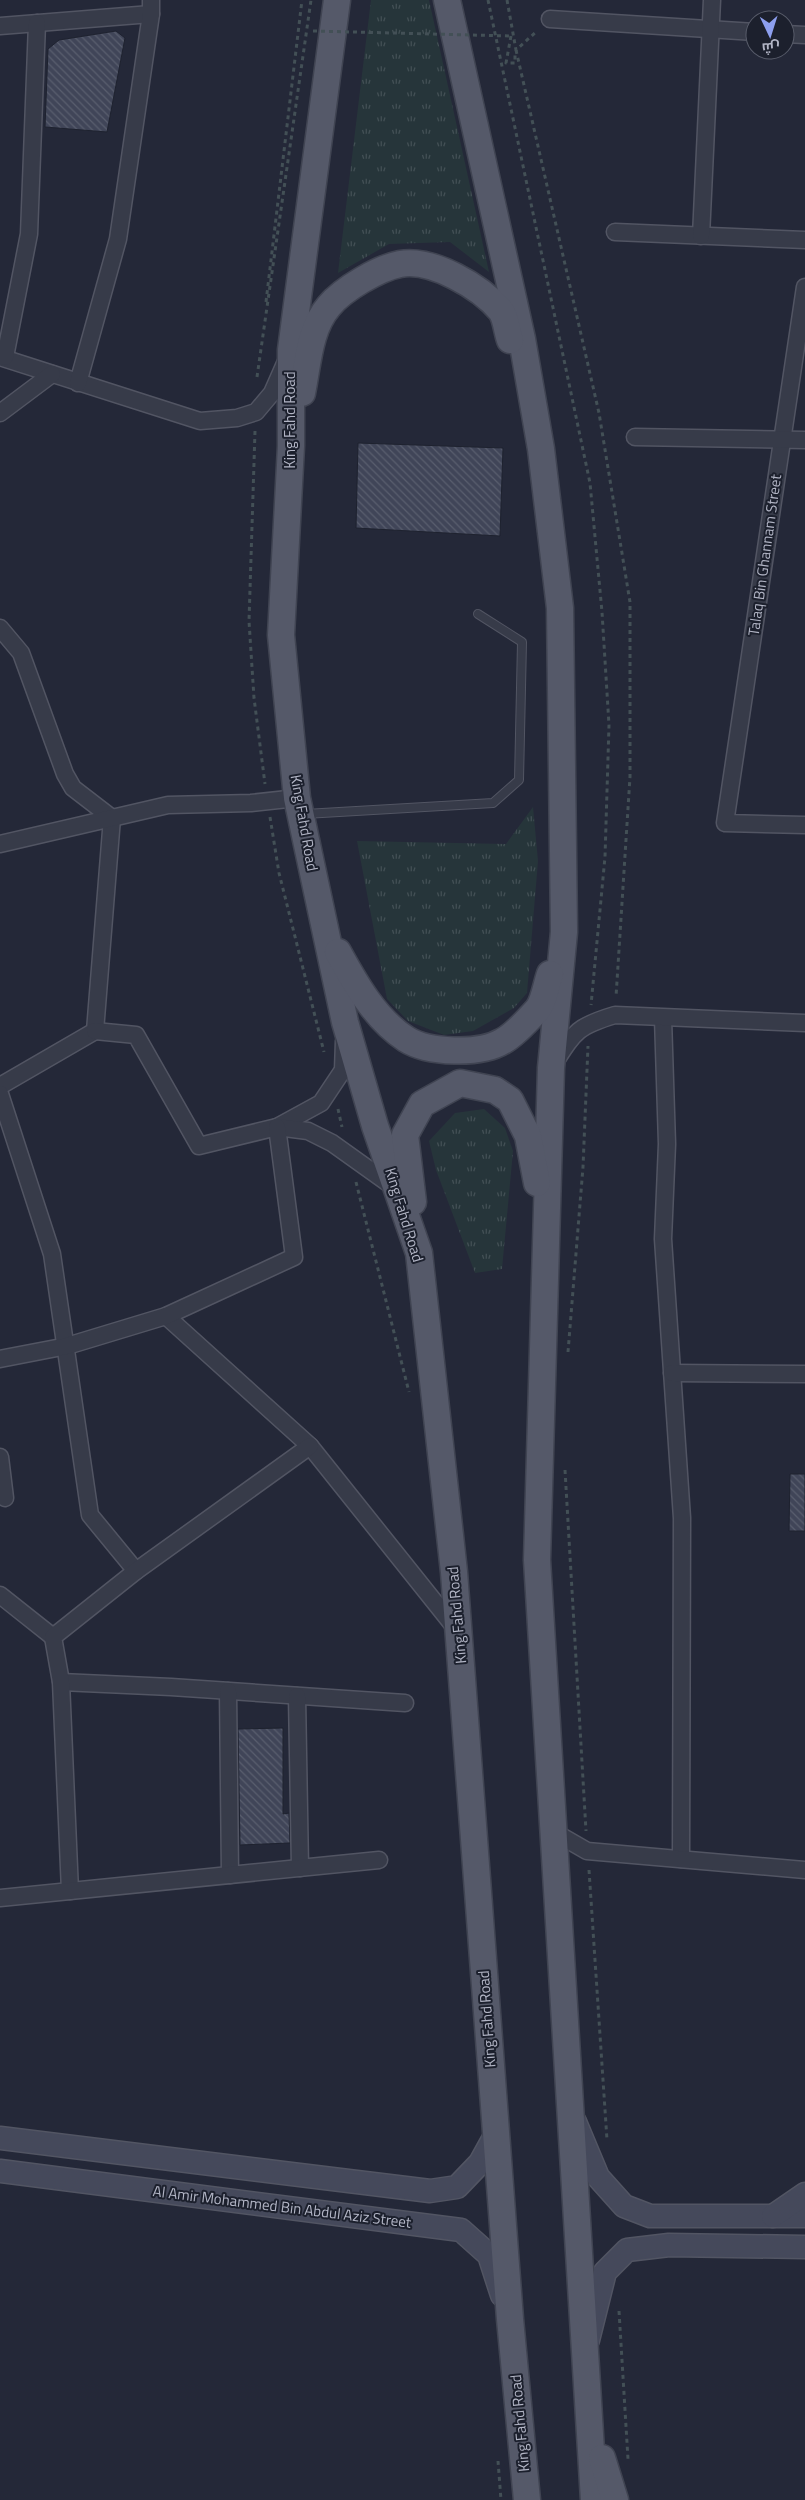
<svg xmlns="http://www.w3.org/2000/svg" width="805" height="2500" font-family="'Titillium Web',Cairo,sans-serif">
<defs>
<pattern id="grass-tufts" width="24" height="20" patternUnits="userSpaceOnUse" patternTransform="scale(1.25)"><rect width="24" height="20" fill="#26353a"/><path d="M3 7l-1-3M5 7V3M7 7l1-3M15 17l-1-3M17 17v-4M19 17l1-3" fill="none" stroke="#435055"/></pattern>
<pattern id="building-back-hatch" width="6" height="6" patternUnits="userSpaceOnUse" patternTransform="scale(1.25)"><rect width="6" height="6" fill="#404558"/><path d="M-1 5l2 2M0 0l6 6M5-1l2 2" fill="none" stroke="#595e6e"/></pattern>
</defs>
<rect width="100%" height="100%" fill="#242838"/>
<g fill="url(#grass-tufts)">
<path d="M 371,0 L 429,0 L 489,272 L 450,242 L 389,244 L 338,273 Z"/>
<path d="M 533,807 L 538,861 L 527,993 L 514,1008 L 473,1031 L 444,1035 L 408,1021 L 387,999 L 357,841 L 506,844 Z"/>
<path d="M 484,1109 L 505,1128 L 513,1151 L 502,1269 L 475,1273 L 436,1170 L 429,1141 L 455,1113 Z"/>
</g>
<g fill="url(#building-back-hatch)" stroke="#1e222f">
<path d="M 116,31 L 125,38 L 107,132 L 45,127 L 48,49 L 59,40 Z"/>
<path d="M 358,443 L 503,448 L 500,536 L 356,528 Z"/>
<path d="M 790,1474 L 805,1474 L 805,1531 L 789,1531 Z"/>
<path d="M 283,1728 L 283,1814 L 289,1813 L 290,1843 L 240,1845 L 238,1729 Z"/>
</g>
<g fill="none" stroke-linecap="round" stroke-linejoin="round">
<g stroke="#525563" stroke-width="10">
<path id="lane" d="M 305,814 L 493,803 L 519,780 L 522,642 L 478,614"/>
</g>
<g stroke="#525563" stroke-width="19">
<g id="street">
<path d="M 550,19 L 755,32"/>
<path d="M 0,26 L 151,14"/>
<path d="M 785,34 L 805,35"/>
<path d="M 615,232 L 805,240"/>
<path d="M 701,236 L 712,0"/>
<path d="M 805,287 L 725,823 L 805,825"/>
<path d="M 0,357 L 200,421 L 237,418 L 256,412 L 272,393 L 287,359"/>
<path d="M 5,357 L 29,234 L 37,23"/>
<path d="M 78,383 L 118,239 L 151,14 L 151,0"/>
<path d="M 0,413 L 52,374"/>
<path d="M 635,437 L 805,440"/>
<path d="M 0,628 L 21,653 L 65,774 L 73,788 L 112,818 L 95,1031 L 0,1086"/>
<path d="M 0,844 L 168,805 L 251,803 L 297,798"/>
<path d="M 663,1018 L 667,1144 L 663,1239 L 682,1518 L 681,1859"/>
<path d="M 95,1031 L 136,1035 L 199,1146 L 277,1127 L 321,1103 L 343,1070 L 344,1041"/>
<path d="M 555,1062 C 575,1031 578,1026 615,1015 L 805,1023"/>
<path d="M 0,1094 L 52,1254 L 90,1515 L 136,1571"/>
<path d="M 277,1127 L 308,1131 L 332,1143 L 395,1188"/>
<path d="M 166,1316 L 310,1446 L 457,1630"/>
<path d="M 0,1359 L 67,1346 L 166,1316 L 294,1257 L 277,1127"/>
<path d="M 672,1373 L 805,1374"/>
<path d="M 0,1457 L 5,1498"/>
<path d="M 0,1595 L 53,1637"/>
<path d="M 61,1682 L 171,1687 L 405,1703"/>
<path d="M 228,1691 L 230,1875"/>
<path d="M 297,1696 L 300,1868"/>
<path d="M 554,1832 L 587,1851 L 805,1870"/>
<path d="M 70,1891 L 61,1682 L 53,1637 L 136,1571 L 310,1446"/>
<path d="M 0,1898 L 379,1860"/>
</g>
</g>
<g stroke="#525563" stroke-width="25">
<g id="secondary">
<path d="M 575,2122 L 598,2177 L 624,2206 L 650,2216 L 805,2216"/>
<path d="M 0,2138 L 430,2191 L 457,2187 L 480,2163 L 496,2134"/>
<path d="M 0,2171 L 461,2230 L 489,2255 L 502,2295"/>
<path d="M 773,2216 L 805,2194"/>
<path d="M 588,2340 L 605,2272 L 627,2250 L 669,2245 L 805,2247"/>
</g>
</g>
<g stroke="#404452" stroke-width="29">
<g id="primary">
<path d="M 337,0 L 291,350 L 291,446 L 281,635 L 297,798 L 345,1022 L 375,1126 L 419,1253 L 454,1572 L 510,2319 L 527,2500"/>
<path d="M 447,0 L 522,339 L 541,449 L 560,608 L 564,932 L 551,1068 L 537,1560 L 594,2500"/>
<path d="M 302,393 C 308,364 309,329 329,306 C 343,289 379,268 400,264 C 432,258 481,287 501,311 C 506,318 507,332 510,340"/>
<path d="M 338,952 C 355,983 375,1019 406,1039 C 428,1053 480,1055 503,1041 C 514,1035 528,1020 537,1010 C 544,1002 546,985 550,974"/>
<path d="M 413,1202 L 405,1135 L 422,1104 L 460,1083 L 495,1090 L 510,1100 L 528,1136 L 537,1183"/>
<path d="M 602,2458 L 615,2500"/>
</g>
</g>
<g stroke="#435056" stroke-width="3" stroke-dasharray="4 4" stroke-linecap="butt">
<path d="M 488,0 L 590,483 L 602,612 L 609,725 L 605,857 L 591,1005"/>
<path d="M 507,0 L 516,50 L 537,31"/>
<path d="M 511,36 L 506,63 L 515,63 L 515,55"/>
<path d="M 516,50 L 599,413 L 630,602 L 630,777 L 616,997"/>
<path d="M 266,302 L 302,0"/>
<path d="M 257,377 L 311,0"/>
<path d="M 255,431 L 249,621 L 254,698 L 265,784"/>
<path d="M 270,817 L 279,873 L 324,1052"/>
<path d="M 338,1109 L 342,1127"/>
<path d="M 356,1182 L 409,1392"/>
<path d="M 568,1352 L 583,1167 L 588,1046"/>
<path d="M 565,1470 L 586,1831"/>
<path d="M 589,1870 L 607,2140"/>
<path d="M 619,2311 L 628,2459"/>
<path d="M 498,2461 L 501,2500"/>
</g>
<use href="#lane" stroke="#373b49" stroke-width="8"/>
<use href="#street" stroke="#373b49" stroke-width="16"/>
<use href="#secondary" stroke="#45495b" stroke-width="22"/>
<use href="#primary" stroke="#555969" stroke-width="26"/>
<path stroke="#435056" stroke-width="3" stroke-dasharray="4 4" stroke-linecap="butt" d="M 313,31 L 511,36"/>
</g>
<g text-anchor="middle" stroke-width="4" stroke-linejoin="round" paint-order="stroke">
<g font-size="15" fill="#b2b5c5" stroke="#1c202d">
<text transform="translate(290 420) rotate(-90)" y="5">King Fahd Road</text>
<text transform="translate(765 555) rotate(-82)" y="5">Talaq Bin Ghannam Street</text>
<text transform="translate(304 823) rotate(80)" y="5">King Fahd Road</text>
<text transform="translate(404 1215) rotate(73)" y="5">King Fahd Road</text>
<text transform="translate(457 1615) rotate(-95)" y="5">King Fahd Road</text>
<text transform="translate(487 2019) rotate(-94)" y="5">King Fahd Road</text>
<text transform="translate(282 2207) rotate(7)" y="5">Al Amir Mohammed Bin Abdul Aziz Street</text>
<text transform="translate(520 2423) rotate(-95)" y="5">King Fahd Road</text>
</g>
</g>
<g transform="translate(770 35) rotate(176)"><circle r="24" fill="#1c202d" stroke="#585c6a"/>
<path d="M0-4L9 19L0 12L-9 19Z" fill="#8d9fef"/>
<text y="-8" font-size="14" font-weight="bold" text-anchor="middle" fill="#b2b5c5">ش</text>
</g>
</svg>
